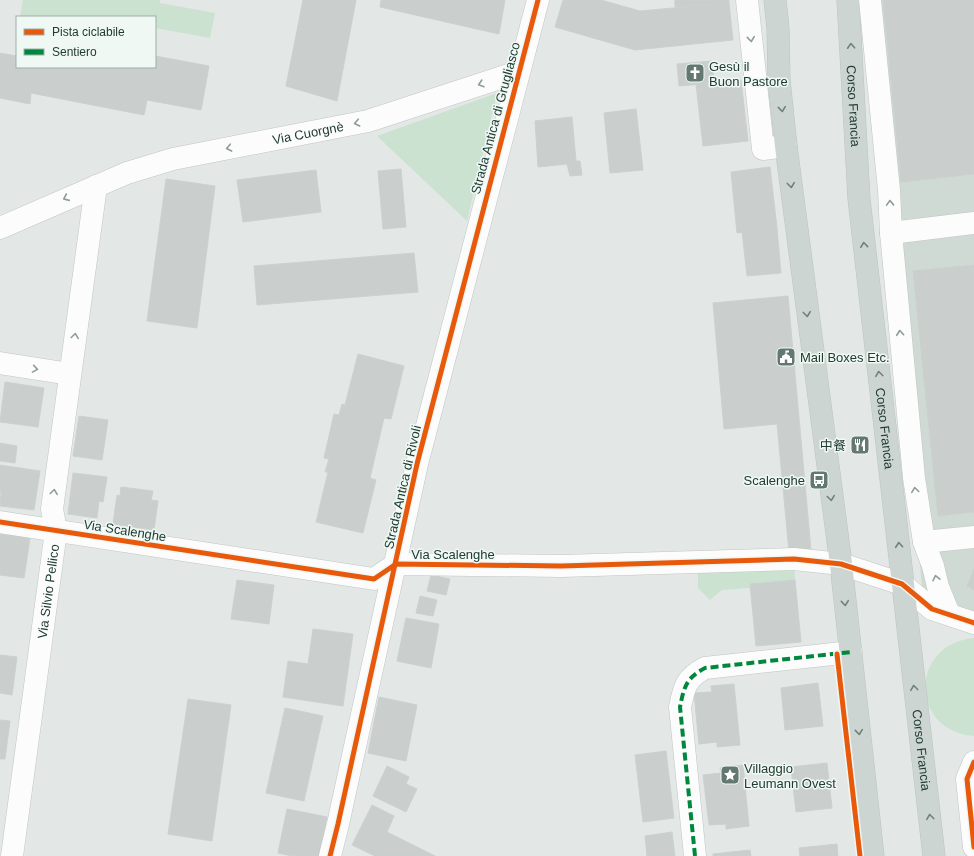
<svg xmlns="http://www.w3.org/2000/svg" width="974" height="856" font-family="Helvetica,'Noto Sans SC',sans-serif">
<rect width="100%" height="100%" fill="#e3e8e6"/>
<path fill="#d0dad5" d="M 868,0 L 974,0 L 974,621 L 931,605 L 922,587 Z"/>
<g fill="#cbe2d1">
<path d="M 23,0 L 160,0 L 160,3 L 215,13 L 210,38 L 155,28 L 155,17 L 20,17 Z"/>
<path d="M 497,93 L 467,221 L 377,136 Z"/>
<path d="M 794,559 L 795,580 L 750,584 L 750,588 L 722,590 L 710,600 L 698,588 L 698,561 Z"/>
<path d="M 974,638 L 974,736 C 909,731 909,644 974,638 Z"/>
</g>
<g fill="#cacfcd" stroke="#cbd1cf">
<path d="M 303,0 L 356,0 L 337,101 L 286,86 Z"/>
<path d="M 381,0 L 505,0 L 499,34 L 380,7 Z"/>
<path d="M 563,0 L 601,0 L 640,11 L 729,3 L 733,40 L 635,50 L 555,27 Z"/>
<path d="M 675,0 L 729,0 L 729,3 L 675,7 Z"/>
<path d="M 883,0 L 974,0 L 974,174 L 901,182 Z"/>
<path d="M 0,53 L 17,56 L 17,67 L 155,67 L 155,56 L 209,66 L 201,110 L 147,100 L 144,115 L 31,93 L 30,104 L 0,98 Z"/>
<path d="M 712,61 L 714,83 L 679,86 L 677,64 Z"/>
<path d="M 741,80 L 748,141 L 703,146 L 696,84 Z"/>
<path d="M 636,109 L 643,170 L 610,173 L 604,113 Z"/>
<path d="M 572,117 L 576,161 L 580,161 L 582,175 L 570,176 L 567,164 L 538,167 L 535,121 Z"/>
<path d="M 770,167 L 777,228 L 737,233 L 731,172 Z"/>
<path d="M 401,169 L 406,227 L 383,229 L 378,171 Z"/>
<path d="M 316,170 L 321,212 L 243,222 L 237,180 Z"/>
<path d="M 166,179 L 215,186 L 197,328 L 147,321 Z"/>
<path d="M 777,228 L 781,273 L 747,276 L 742,232 Z"/>
<path d="M 414,253 L 418,292 L 257,305 L 254,266 Z"/>
<path d="M 974,265 L 974,512 L 938,516 L 913,271 Z"/>
<path d="M 788,296 L 811,550 L 789,552 L 777,424 L 724,429 L 713,303 Z"/>
<path d="M 358,354 L 404,366 L 391,419 L 384,418 L 370,478 L 376,480 L 363,533 L 316,522 L 328,472 L 325,472 L 329,459 L 324,458 L 334,414 L 339,415 L 342,404 L 345,405 Z"/>
<path d="M 5,382 L 44,388 L 38,427 L 0,422 Z"/>
<path d="M 79,416 L 108,420 L 102,460 L 73,456 Z"/>
<path d="M 0,443 L 17,446 L 15,463 L 0,461 Z"/>
<path d="M 0,465 L 40,471 L 34,510 L 0,506 L 1,492 L 0,492 Z"/>
<path d="M 73,473 L 107,477 L 103,502 L 99,501 L 97,518 L 68,514 Z"/>
<path d="M 121,487 L 153,491 L 151,500 L 158,501 L 154,530 L 113,524 L 117,495 L 120,496 Z"/>
<path d="M 0,534 L 30,538 L 24,578 L 0,575 Z"/>
<path d="M 974,569 L 974,590 L 967,586 Z"/>
<path d="M 431,575 L 450,579 L 446,595 L 427,591 Z"/>
<path d="M 237,580 L 274,585 L 269,624 L 231,619 Z"/>
<path d="M 795,580 L 801,642 L 756,646 L 750,584 Z"/>
<path d="M 420,596 L 437,600 L 433,616 L 416,613 Z"/>
<path d="M 406,618 L 439,624 L 431,668 L 397,661 Z"/>
<path d="M 313,629 L 353,634 L 343,706 L 283,697 L 288,661 L 308,664 Z"/>
<path d="M 0,655 L 17,657 L 12,695 L 0,693 Z"/>
<path d="M 818,683 L 823,726 L 785,730 L 781,688 Z"/>
<path d="M 734,684 L 740,745 L 717,747 L 717,742 L 699,744 L 694,693 L 712,692 L 711,686 Z"/>
<path d="M 379,697 L 417,705 L 406,761 L 368,753 Z"/>
<path d="M 188,699 L 231,705 L 212,841 L 168,834 Z"/>
<path d="M 285,708 L 323,716 L 304,801 L 266,793 Z"/>
<path d="M 0,720 L 10,721 L 5,759 L 0,759 Z"/>
<path d="M 666,751 L 674,818 L 643,822 L 635,755 Z"/>
<path d="M 827,763 L 832,808 L 796,812 L 791,767 Z"/>
<path d="M 743,765 L 749,826 L 726,829 L 726,824 L 709,825 L 703,775 L 721,773 L 720,768 Z"/>
<path d="M 387,766 L 409,777 L 406,784 L 417,789 L 406,812 L 373,796 Z"/>
<path d="M 372,805 L 394,816 L 387,832 L 435,856 L 375,856 L 352,845 Z"/>
<path d="M 287,809 L 327,817 L 319,856 L 292,856 L 278,853 Z"/>
<path d="M 672,832 L 675,856 L 647,856 L 645,836 Z"/>
<path d="M 837,844 L 838,856 L 800,856 L 799,848 Z"/>
<path d="M 750,850 L 751,856 L 713,856 L 713,854 Z"/>
</g>
<g fill="none" stroke-linecap="round" stroke-linejoin="round">
<g stroke="#c0c5c3" stroke-width="23">
<g id="minor">
<path d="M 747,0 L 763,149 L 786,146"/>
<path d="M 870,0 L 889,190 L 891,233 L 914,478 L 924,542 L 933,566 L 938,587 L 949,614"/>
<path id="s1" d="M 0,228 L 127,173 L 173,159 L 368,121 L 518,72"/>
<path d="M 891,233 L 974,223"/>
<path d="M 0,363 L 70,374"/>
<path d="M 0,522 L 374,579 L 396,564 L 561,566 L 794,559 L 841,564 L 902,584 L 932,609 L 974,623"/>
<path d="M 924,542 L 974,537"/>
<path d="M 974,762 L 967,779 L 974,847"/>
<path id="s2" d="M 12,856 L 56,531 L 52,509 L 96,186"/>
<path d="M 330,856 L 338,824 L 417,464 L 538,0"/>
<path d="M 695,856 L 680,707 C 684,687 686,678 705,668 L 851,652"/>
</g>
</g>
<g stroke="#bbc5c2" stroke-width="23">
<g id="major">
<path d="M 775,0 L 778,28 L 779,80 L 786,146 L 841,564 L 873,856"/>
<path id="s3" d="M 848,0 L 859,199 L 934,856"/>
</g>
</g>
<use href="#minor" stroke="#fbfcfb" stroke-width="22"/>
<use href="#major" stroke="#cdd5d2" stroke-width="22"/>
<path stroke="#00873e" stroke-width="4" stroke-dasharray="8 4" stroke-linecap="butt" d="M 695,856 L 680,707 C 684,687 686,678 705,668 L 851,652"/>
<g stroke="#f0f8f4" stroke-width="8">
<g id="cycleway">
<path d="M 0,522 L 374,579 L 396,564 L 561,566 L 794,559 L 841,564 L 902,584 L 932,609 L 974,623"/>
<path d="M 837,654 L 860,856"/>
<path d="M 974,762 L 967,779 L 974,847"/>
<path d="M 330,856 L 338,824 L 417,464 L 538,0"/>
</g>
</g>
<use href="#cycleway" stroke="#e8590c" stroke-width="5"/>
</g>
<defs><path id="oneway-chevron" d="M-2-3.5L2.5 0L-2 3.5" fill="none" stroke-width="1.6" stroke-linecap="round" stroke-linejoin="round"/></defs>
<g stroke="#8e9c97">
<use href="#oneway-chevron" transform="translate(751 39) rotate(84)"/>
<use href="#oneway-chevron" transform="translate(481 84) rotate(162)"/>
<use href="#oneway-chevron" transform="translate(357 123) rotate(169)"/>
<use href="#oneway-chevron" transform="translate(229 148) rotate(169)"/>
<use href="#oneway-chevron" transform="translate(66 198) rotate(156)"/>
<use href="#oneway-chevron" transform="translate(890 203) rotate(-92)"/>
<use href="#oneway-chevron" transform="translate(900 333) rotate(-95)"/>
<use href="#oneway-chevron" transform="translate(75 336) rotate(-82)"/>
<use href="#oneway-chevron" transform="translate(35 369) rotate(9)"/>
<use href="#oneway-chevron" transform="translate(915 490) rotate(-98)"/>
<use href="#oneway-chevron" transform="translate(54 492) rotate(-82)"/>
<use href="#oneway-chevron" transform="translate(936 578) rotate(-103)"/>
</g>
<g stroke="#6e817b">
<use href="#oneway-chevron" transform="translate(851 46) rotate(-93)"/>
<use href="#oneway-chevron" transform="translate(782 109) rotate(84)"/>
<use href="#oneway-chevron" transform="translate(791 185) rotate(83)"/>
<use href="#oneway-chevron" transform="translate(864 245) rotate(-96)"/>
<use href="#oneway-chevron" transform="translate(807 314) rotate(83)"/>
<use href="#oneway-chevron" transform="translate(879 374) rotate(-97)"/>
<use href="#oneway-chevron" transform="translate(831 498) rotate(82)"/>
<use href="#oneway-chevron" transform="translate(899 545) rotate(-95)"/>
<use href="#oneway-chevron" transform="translate(845 603) rotate(84)"/>
<use href="#oneway-chevron" transform="translate(914 688) rotate(-97)"/>
<use href="#oneway-chevron" transform="translate(859 732) rotate(84)"/>
<use href="#oneway-chevron" transform="translate(930 817) rotate(-97)"/>
</g>
<defs>
<g id="church-square" transform="scale(1)"><rect x="-9" y="-9" width="18" height="18" rx="4" fill="#647872" stroke="#f0f8f4"/><path d="M-1.2-6h2.4v3.5h3.3v2.4h-3.3V6h-2.4V-.1h-3.3v-2.4h3.3Z" fill="#fff"/></g>
<g id="civic-square" transform="scale(1)"><rect x="-9" y="-9" width="18" height="18" rx="4" fill="#647872" stroke="#f0f8f4"/><path d="M-.6-6.5H3V-4.5H.6V-3L4-1V1h2V6H-6V1h2V-1L-.6-3ZM-1.2 2.5V6h2.4V2.5Z" fill="#fff"/></g>
<g id="restaurant-square" transform="scale(1)"><rect x="-9" y="-9" width="18" height="18" rx="4" fill="#647872" stroke="#f0f8f4"/><path d="M-5-6h1v4h1v-4h1v4h1v-4h1v5L-1.5 .5V6h-2V.5L-5-1ZM5-6V6H3V1.5H1.5Q1.5-4 5-6Z" fill="#fff"/></g>
<g id="bus-square" transform="scale(1)"><rect x="-9" y="-9" width="18" height="18" rx="4" fill="#647872" stroke="#f0f8f4"/><path d="M-5-6H5V4H4V6H2V4H-2V6H-4V4H-5ZM-3.5-4V0h7V-4ZM-3.5 1.2v1.5H-2V1.2ZM2 1.2v1.5H3.5V1.2Z" fill="#fff"/></g>
<g id="sight-square" transform="scale(1)"><rect x="-9" y="-9" width="18" height="18" rx="4" fill="#647872" stroke="#f0f8f4"/><path d="M0-6L1.8-2.2L6-1.7L2.9 1.2L3.7 5.4L0 3.3L-3.7 5.4L-2.9 1.2L-6-1.7L-1.8-2.2Z" fill="#fff"/></g>
</defs>
<g fill-rule="evenodd">
<use href="#church-square" x="695" y="73"/>
<use href="#civic-square" x="786" y="357"/>
<use href="#restaurant-square" x="860" y="445"/>
<use href="#bus-square" x="819" y="480"/>
<use href="#sight-square" x="730" y="775"/>
</g>
<g text-anchor="middle" stroke-width="3" stroke-linejoin="round" paint-order="stroke">
<g font-size="13" fill="#203c33" stroke="#f0f8f4" text-anchor="start">
<text x="709" y="71">Gesù il<tspan x="709" dy="15">Buon Pastore</tspan></text>
<text x="800" y="362">Mail Boxes Etc.</text>
<text x="846" y="450" text-anchor="end">中餐</text>
<text x="805" y="485" text-anchor="end">Scalenghe</text>
<text x="744" y="773">Villaggio<tspan x="744" dy="15">Leumann Ovest</tspan></text>
</g>
<g font-size="13" fill="#203c33" stroke="#f0f8f4">
<text dy="5" stroke="none"><textPath href="#s3" startOffset="106">Corso Francia</textPath></text>
<text transform="translate(495 118) rotate(-75)" y="5">Strada Antica di Grugliasco</text>
<text dy="5" stroke="none"><textPath href="#s1" startOffset="324">Via Cuorgnè</textPath></text>
<text dy="5" stroke="none"><textPath href="#s3" startOffset="430">Corso Francia</textPath></text>
<text transform="translate(402 487) rotate(-77)" y="5">Strada Antica di Rivoli</text>
<text transform="translate(125 530) rotate(9)" y="5">Via Scalenghe</text>
<text x="453" y="559">Via Scalenghe</text>
<text dy="5" stroke="none"><textPath href="#s2" startOffset="267">Via Silvio Pellico</textPath></text>
<text dy="5" stroke="none"><textPath href="#s3" startOffset="754">Corso Francia</textPath></text>
</g>
</g>
<rect x="16" y="16" width="140" height="52" fill="#f0f8f4" stroke="#9dada7"/>
<rect x="24" y="29" width="20" height="6" fill="#e8590c" stroke="#9dada7"/>
<text x="52" y="36" font-size="12" fill="#203c33">Pista ciclabile</text>
<rect x="24" y="49" width="20" height="6" fill="#00873e" stroke="#9dada7"/>
<text x="52" y="56" font-size="12" fill="#203c33">Sentiero</text>
</svg>
